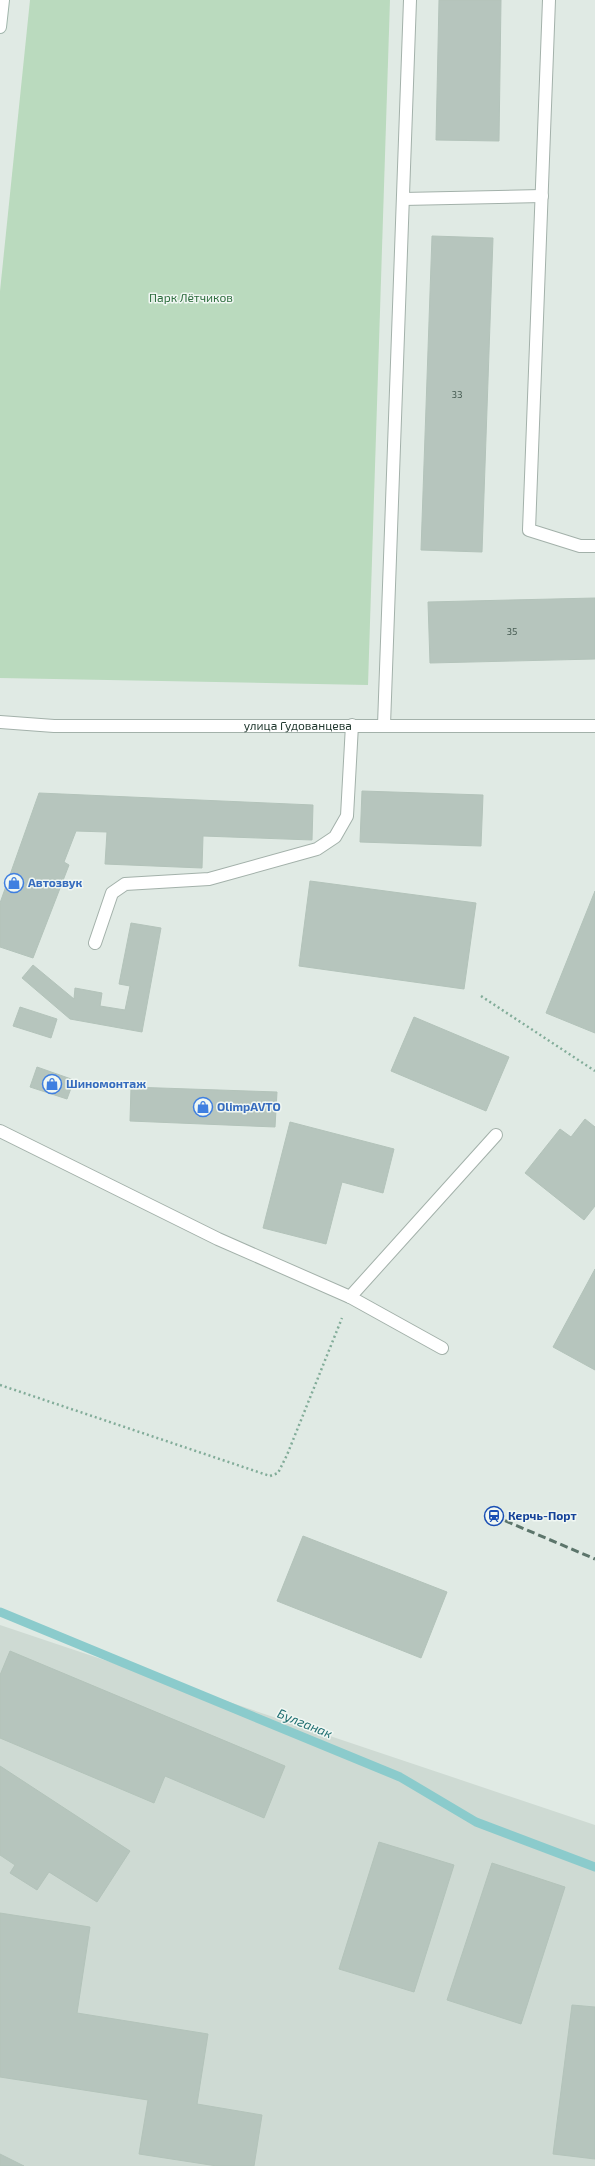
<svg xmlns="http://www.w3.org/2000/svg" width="595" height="2166" font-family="'Exo 2',sans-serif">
<rect width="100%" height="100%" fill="#e0eae4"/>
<path fill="#cedad3" d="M 0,1625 L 595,1825 L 595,2166 L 0,2166 Z"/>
<path fill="#badabe" d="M 30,0 L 390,0 L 368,685 L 0,678 L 0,291 Z"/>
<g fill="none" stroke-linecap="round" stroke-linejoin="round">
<path stroke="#8bcbcc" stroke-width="9" d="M 0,1612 L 400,1777 L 476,1822 L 595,1867"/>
</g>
<g fill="#b6c5bd" stroke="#b3c3ba">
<path d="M 439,0 L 501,0 L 499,141 L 436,140 Z"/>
<path d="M 432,236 L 493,238 L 482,552 L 421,550 Z"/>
<path d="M 595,598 L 595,659 L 430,663 L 428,602 Z"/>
<path d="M 362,791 L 483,795 L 481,846 L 360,842 Z"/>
<path d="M 39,793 L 313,805 L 312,840 L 203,836 L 202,868 L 105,864 L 107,832 L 76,831 L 64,862 L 69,865 L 33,958 L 0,947 L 0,903 Z"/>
<path d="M 310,881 L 476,903 L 464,989 L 299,966 Z"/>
<path d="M 595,891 L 595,1033 L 546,1013 Z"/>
<path d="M 131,923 L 161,928 L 142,1032 L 70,1019 L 22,978 L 33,965 L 74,999 L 75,988 L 102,993 L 100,1006 L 125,1010 L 130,986 L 119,984 Z"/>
<path d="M 20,1007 L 57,1019 L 51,1038 L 13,1026 Z"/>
<path d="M 414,1017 L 509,1057 L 486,1111 L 391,1071 Z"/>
<path d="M 37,1067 L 74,1080 L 67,1099 L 30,1087 Z"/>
<path d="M 131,1087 L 277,1092 L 275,1127 L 130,1121 Z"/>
<path d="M 585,1119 L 595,1127 L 595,1206 L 584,1220 L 525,1173 L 560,1129 L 571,1137 Z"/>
<path d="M 290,1122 L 394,1149 L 383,1193 L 342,1182 L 326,1244 L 263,1228 Z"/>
<path d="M 595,1269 L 595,1370 L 553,1347 Z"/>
<path d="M 303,1536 L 447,1592 L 421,1658 L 277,1601 Z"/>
<path d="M 10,1651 L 285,1766 L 264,1818 L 165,1776 L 154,1803 L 0,1738 L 0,1675 Z"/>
<path d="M 0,1766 L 130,1851 L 97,1902 L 49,1872 L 37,1890 L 10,1873 L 15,1865 L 0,1855 Z"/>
<path d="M 379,1842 L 454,1865 L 414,1992 L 339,1969 Z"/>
<path d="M 492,1863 L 565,1887 L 521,2024 L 447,2000 Z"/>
<path d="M 0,1913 L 90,1927 L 77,2013 L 208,2034 L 197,2104 L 262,2115 L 254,2166 L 217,2166 L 139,2154 L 148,2100 L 0,2077 Z"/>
<path d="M 572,2005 L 595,2007 L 595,2159 L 553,2154 Z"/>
<path d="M 0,2154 L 24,2166 L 0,2166 Z"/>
</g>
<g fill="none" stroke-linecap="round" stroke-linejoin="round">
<g stroke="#a3b1aa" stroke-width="14">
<g id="service">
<path d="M 549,0 L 529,530 L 580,546 L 595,546"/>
<path d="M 403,199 L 542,196"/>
<path d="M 384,725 L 410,0"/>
<path d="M 95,943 L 112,893 L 125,884 L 209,879 L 317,849 L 335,837 L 347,816 L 352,725"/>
<path d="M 0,1131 L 218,1239 L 350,1297 L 442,1348"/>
<path d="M 350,1297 L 496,1135"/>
</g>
</g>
<g stroke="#a3b1aa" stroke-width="14">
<g id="minor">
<path id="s1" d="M 0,722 L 54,726 L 595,726"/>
</g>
</g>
<g stroke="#a0b5ab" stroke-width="14">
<path id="secondary" d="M 0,27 L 3,0"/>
</g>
<g stroke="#82ac99" stroke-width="2.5" stroke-dasharray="2 3" stroke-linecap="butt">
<path d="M 481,996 L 595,1071"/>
<path d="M 0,1385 L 270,1476 L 278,1473 L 287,1455 L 342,1318"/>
</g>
<use href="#service" stroke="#fff" stroke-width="12"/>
<use href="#minor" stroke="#fff" stroke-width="12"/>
<use href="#secondary" stroke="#fff" stroke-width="12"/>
<path stroke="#5c756b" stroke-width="3" stroke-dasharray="8 4" stroke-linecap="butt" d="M 494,1516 L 595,1559"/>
</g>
<defs>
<g id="shop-ring" transform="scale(1)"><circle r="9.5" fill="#f0f7f3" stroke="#3f7fe0" stroke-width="1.5"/><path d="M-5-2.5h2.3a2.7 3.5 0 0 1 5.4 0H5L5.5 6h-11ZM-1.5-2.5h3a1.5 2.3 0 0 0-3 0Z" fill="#3f7fe0"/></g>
<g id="station-ring" transform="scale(1)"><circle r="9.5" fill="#f0f7f3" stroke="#1a4fb4" stroke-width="1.5"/><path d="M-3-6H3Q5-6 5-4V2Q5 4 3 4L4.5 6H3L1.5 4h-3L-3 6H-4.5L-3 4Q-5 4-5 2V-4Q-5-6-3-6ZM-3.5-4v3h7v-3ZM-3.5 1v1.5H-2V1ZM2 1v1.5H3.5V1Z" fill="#1a4fb4"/></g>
</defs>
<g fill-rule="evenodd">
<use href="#shop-ring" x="14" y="883"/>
<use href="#shop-ring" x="52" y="1084"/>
<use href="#shop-ring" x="203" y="1107"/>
<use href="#station-ring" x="494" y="1516"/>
</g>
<g text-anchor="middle" stroke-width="3" stroke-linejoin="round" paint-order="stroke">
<g font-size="10" fill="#475c53">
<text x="457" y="398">33</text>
<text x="512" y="635">35</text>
</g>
<g font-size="12" fill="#2f6e3f" stroke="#f0f7f3">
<text x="191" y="302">Парк Лётчиков</text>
</g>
<g font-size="12" fill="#223930" stroke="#f0f7f3">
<text dy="4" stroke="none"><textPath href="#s1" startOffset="298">улица Гудованцева</textPath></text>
</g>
<g font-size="12" font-weight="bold" fill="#366cbe" stroke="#f0f7f3" text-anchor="start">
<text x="28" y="887">Автозвук</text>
<text x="66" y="1088">Шиномонтаж</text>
<text x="217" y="1111">OlimpAVTO</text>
</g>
<g font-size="12" font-weight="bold" fill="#164399" stroke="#f0f7f3" text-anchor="start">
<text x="508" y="1520">Керчь-Порт</text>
</g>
<g font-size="13" font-style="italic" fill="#206f71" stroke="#f0f7f3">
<text transform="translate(305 1723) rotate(22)" y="5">Булганак</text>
</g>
</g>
</svg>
